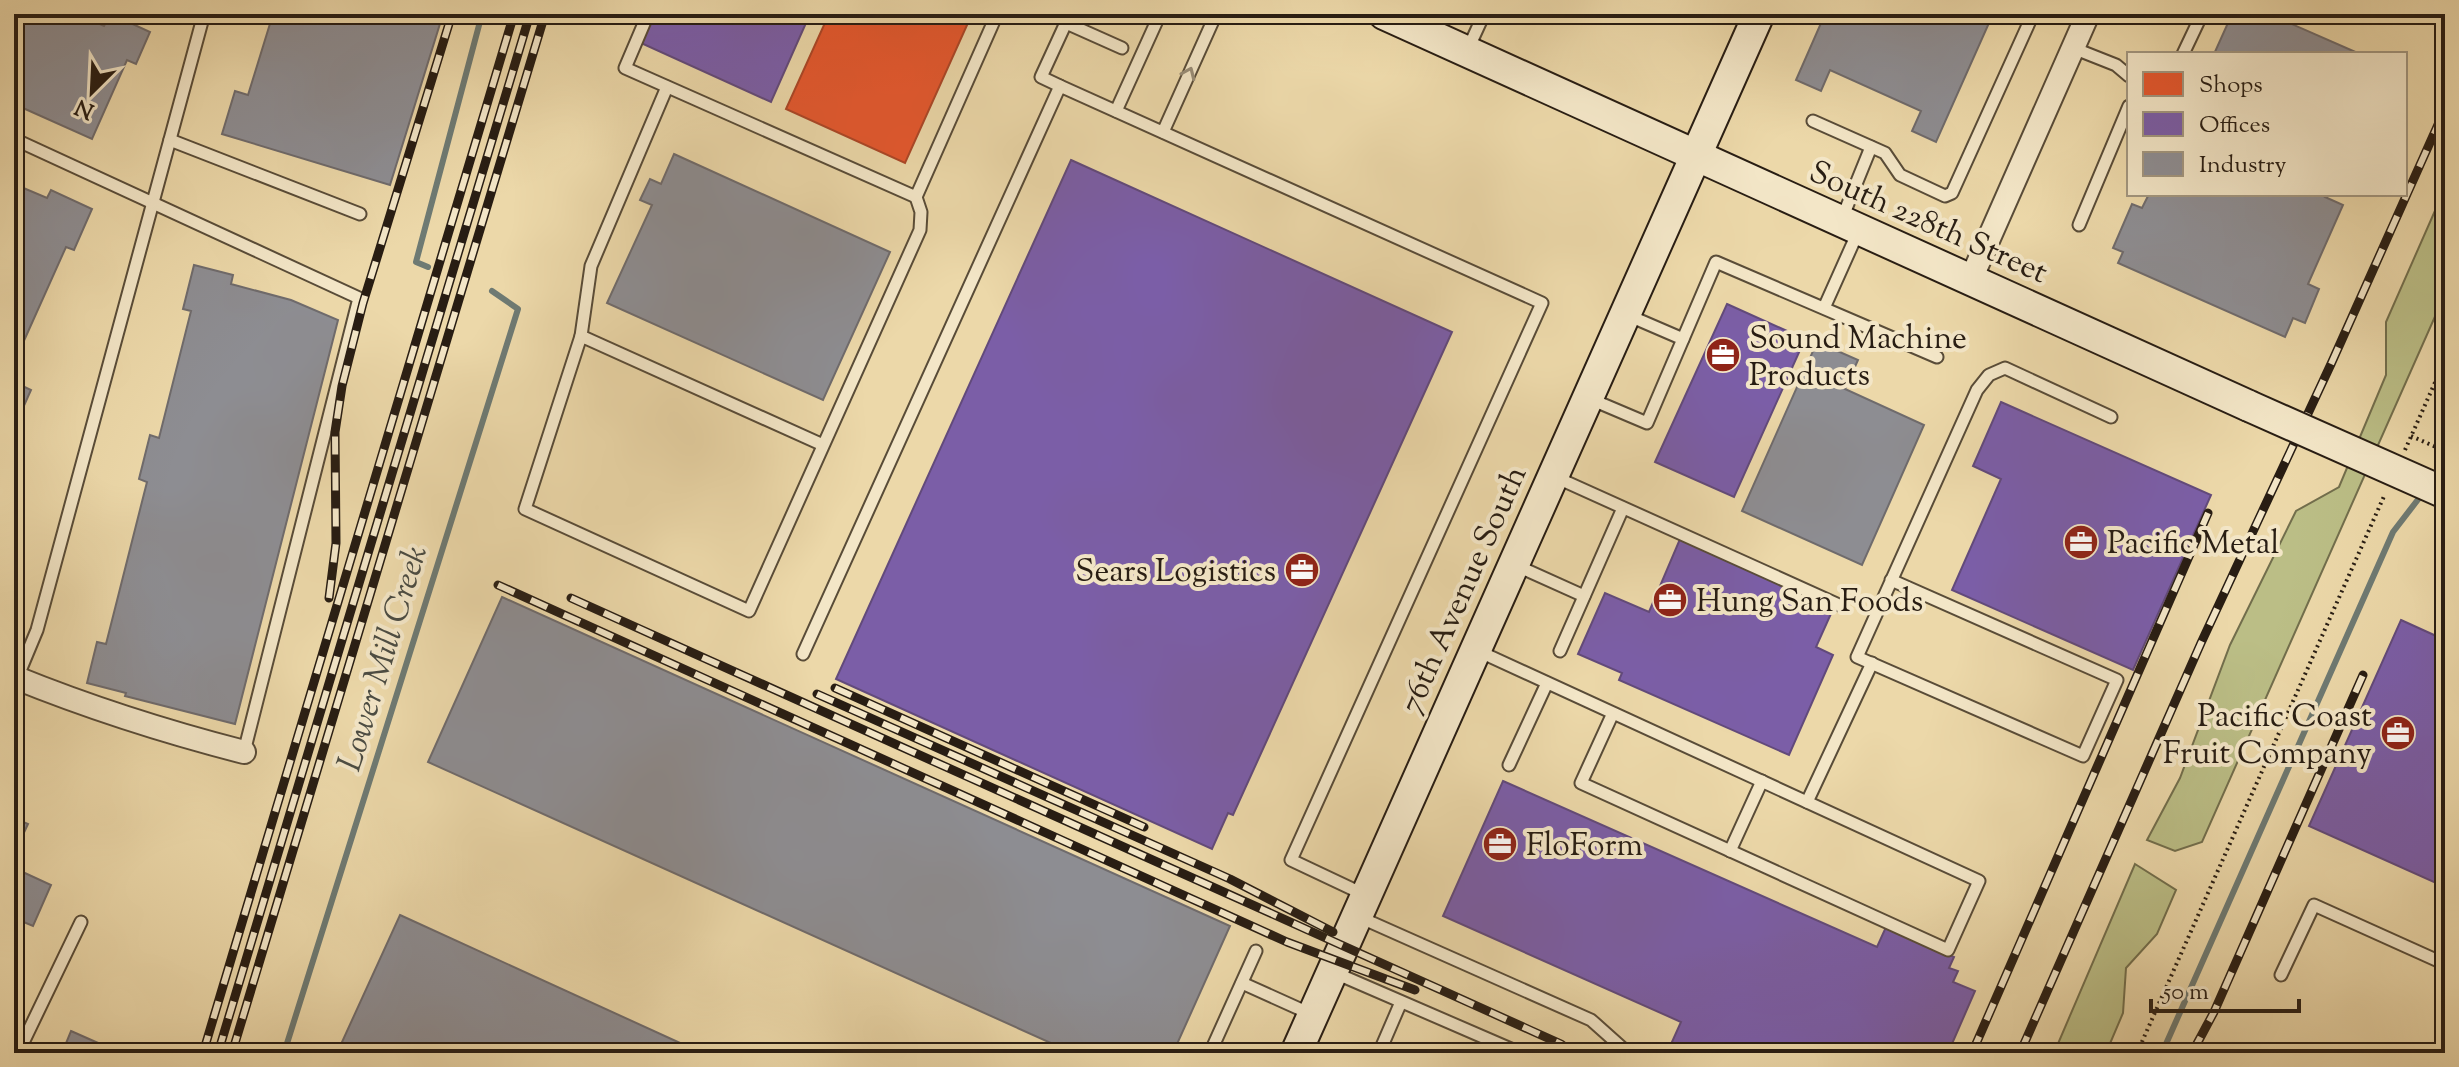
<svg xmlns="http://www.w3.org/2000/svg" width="2459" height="1067" font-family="'Sorts Mill Goudy',serif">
<rect width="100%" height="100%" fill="#ecd8a9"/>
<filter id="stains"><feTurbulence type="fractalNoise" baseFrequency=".0025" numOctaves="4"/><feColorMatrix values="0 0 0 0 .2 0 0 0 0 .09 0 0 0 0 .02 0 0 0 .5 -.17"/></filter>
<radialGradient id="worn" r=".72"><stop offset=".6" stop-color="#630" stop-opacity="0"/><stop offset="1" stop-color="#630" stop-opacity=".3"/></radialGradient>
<g fill="#bbbe86" stroke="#726e4c" stroke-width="2">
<path d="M 2445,188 L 2445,294 L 2202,842 L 2175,851 L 2147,840 L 2180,778 L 2230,645 L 2296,511 L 2339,487 L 2386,375 L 2386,322 Z"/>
<path d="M 2135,864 L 2176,890 L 2157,934 L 2126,968 L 2123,1013 L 2106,1053 L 2054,1053 Z"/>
</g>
<path fill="#e4572e" stroke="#ac4626" stroke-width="2" d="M 829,14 L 972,14 L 905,163 L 786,109 Z"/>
<g fill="#7b5ea7" stroke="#624a7b" stroke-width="2">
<path d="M 654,14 L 810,14 L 771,102 L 641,43 Z"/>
<path d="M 1071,160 L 1452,332 L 1233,815 L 1228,813 L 1212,849 L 836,679 Z"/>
<path d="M 1727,304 L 1805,339 L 1734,497 L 1655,462 Z"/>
<path d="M 2001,402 L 2211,495 L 2133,670 L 1952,590 L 2001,479 L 1973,466 Z"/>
<path d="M 1680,539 L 1834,607 L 1816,647 L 1833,655 L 1789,755 L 1619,680 L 1622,673 L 1578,654 L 1605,593 L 1649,612 Z"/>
<path d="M 2401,620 L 2445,640 L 2445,887 L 2309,826 Z"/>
<path d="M 1503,781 L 1877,947 L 1886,927 L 1954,957 L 1949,968 L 1958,971 L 1953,982 L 1975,991 L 1948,1053 L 1667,1053 L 1681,1022 L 1443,916 Z"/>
</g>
<g fill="#8d8d92" stroke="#6f6b6c" stroke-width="2">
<path d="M 14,14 L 78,14 L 104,26 L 111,14 L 150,32 L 136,64 L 127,60 L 92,139 L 14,104 Z"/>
<path d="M 273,14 L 443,14 L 390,185 L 222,134 L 235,91 L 248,95 Z"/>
<path d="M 1825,14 L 1993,14 L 1936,142 L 1912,131 L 1921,111 L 1830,70 L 1821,91 L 1796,80 Z"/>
<path d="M 2232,14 L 2269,14 L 2360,54 L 2214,54 Z"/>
<path d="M 674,154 L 890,252 L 823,400 L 607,303 L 652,205 L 640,200 L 650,179 L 661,184 Z"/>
<path d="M 14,184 L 47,198 L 51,190 L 92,209 L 74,250 L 66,247 L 14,363 Z"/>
<path d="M 2149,194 L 2327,194 L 2325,197 L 2343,205 L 2308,284 L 2319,289 L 2305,323 L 2293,318 L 2285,337 L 2118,263 L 2123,252 L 2113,248 L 2132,204 L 2142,208 Z"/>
<path d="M 194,265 L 233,275 L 231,284 L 291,300 L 338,320 L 235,724 L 125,696 L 126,693 L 87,683 L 97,642 L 106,644 L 147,482 L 139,479 L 150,435 L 159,438 L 191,311 L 183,309 Z"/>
<path d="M 1817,342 L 1858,360 L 1845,389 L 1924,425 L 1862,565 L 1742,511 Z"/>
<path d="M 14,382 L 31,390 L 14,428 Z"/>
<path d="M 502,597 L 1230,926 L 1173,1053 L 1073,1053 L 428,762 Z"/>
<path d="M 14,818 L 28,824 L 14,854 Z"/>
<path d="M 14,868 L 51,885 L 33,926 L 14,918 Z"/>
<path d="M 400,915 L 702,1053 L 337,1053 Z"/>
<path d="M 71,1031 L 114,1050 L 112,1053 L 62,1053 Z"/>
</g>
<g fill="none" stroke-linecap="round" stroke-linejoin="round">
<g stroke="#6e7a73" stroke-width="6">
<path d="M 428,267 L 416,262 L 482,14"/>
<path d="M 2435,478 L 2445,465"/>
<path d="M 284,1053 L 518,309 L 492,291"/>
<path d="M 2162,1053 L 2393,532 L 2423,493"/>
</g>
<g stroke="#594c38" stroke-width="15">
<g id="lane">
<path d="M 648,14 L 625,68 L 916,197 L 997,14"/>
<path d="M 1066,23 L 1122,48"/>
<path d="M 2073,48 L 2116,65 L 2129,76"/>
<path d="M 1467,51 L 1484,14"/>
<path d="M 2183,54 L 2202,14"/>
<path d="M 1060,86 L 1041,77 L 1070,14"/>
<path d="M 1116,111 L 1160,14"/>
<path d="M 1813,121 L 1885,153 L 1900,175 L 1945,196 L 1952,193 L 2033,14"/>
<path d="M 1163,132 L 1216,14"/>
<path d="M 14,139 L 359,298 L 244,752"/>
<path d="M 170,140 L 360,214"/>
<path d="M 1841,221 L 1871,147"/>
<path d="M 2079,225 L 2129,106"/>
<path d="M 1824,308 L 1858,232"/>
<path d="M 1625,314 L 1683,339"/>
<path d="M 581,336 L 591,266 L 667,87"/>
<path d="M 1588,398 L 1647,423 L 1716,262 L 1937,357"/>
<path d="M 823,445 L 581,336 L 525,509 L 749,611 C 806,484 863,357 920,230 L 921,212 L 916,197"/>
<path d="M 1553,476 L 1839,605"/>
<path d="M 2445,564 L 2443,569 L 2445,570"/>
<path d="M 1515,565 L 1584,596"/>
<path d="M 1891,580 L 2117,680 L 2083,756 L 1857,657 L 1977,390 L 1989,375 L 2005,368 L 2111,417"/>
<path d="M 1476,650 L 1979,881 L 1948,950 L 1581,783 L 1613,713"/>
<path d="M 1560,651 L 1623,508"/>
<path d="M 803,654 L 1060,86 L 1542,303 L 1291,860 L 1363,894"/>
<path d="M 17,678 L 37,630 L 204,14"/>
<path d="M 1509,765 L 1547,683"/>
<path d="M 1807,802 L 1872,663"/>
<path d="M 1730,851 L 1762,781"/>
<path d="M 1357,916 L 1591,1020 L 1628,1053"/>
<path d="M 1333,972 L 1520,1053"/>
<path d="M 2281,975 L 2314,905 L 2445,964"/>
<path d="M 1242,983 L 1313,1015"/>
<path d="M 18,1053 L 81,922"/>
<path d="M 1210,1053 L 1256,951"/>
<path d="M 1379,1053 L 1401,1002"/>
</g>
</g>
<g stroke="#594c38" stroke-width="26">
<g id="street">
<path d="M 1971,279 L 2088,14"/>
<path d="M 14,677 C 88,707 166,732 244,752"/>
</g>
</g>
<g stroke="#281d13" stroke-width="34">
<g id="secondary">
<path d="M 1384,14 L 2249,406"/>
<path d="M 1296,1053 L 1759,14"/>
</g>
</g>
<g stroke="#281d13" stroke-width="4" stroke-dasharray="2 4" stroke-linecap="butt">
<path d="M 2411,436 L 2445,451"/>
<path d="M 2405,450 L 2445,360"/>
<path d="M 2137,1053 L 2385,494"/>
</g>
<use href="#lane" stroke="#f3e6c7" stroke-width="11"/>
<use href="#street" stroke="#f3e6c7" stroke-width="22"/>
<use href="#secondary" stroke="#f3e6c7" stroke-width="30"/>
<g stroke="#281d13" stroke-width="9">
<g id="rail">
<path d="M 498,585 L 1287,942 L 1415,990"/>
<path d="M 329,598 L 336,543 L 335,432 L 342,386 L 363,303 L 452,14"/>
<path d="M 571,598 L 1561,1044 L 1573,1053"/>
<path d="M 835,688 L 1144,827"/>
<path d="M 817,694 L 1230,879 L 1333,932"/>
<path d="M 203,1053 L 514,14"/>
<path d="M 218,1053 L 530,14"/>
<path d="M 232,1053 L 545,14"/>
<path d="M 1972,1053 L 2208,513"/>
<path d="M 2020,1053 L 2201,643 L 2331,364 L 2445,109"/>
<path d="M 2192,1053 L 2214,1012 L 2363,675"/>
</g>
</g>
<use href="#rail" stroke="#f3e6c7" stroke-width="6" stroke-dasharray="18" stroke-linecap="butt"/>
<g stroke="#281d13" stroke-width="34" stroke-linecap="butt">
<path id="secondary-bridge" d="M 2249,406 L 2445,493"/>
</g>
<use href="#secondary-bridge" stroke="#f3e6c7" stroke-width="30"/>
</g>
<defs><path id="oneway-chevron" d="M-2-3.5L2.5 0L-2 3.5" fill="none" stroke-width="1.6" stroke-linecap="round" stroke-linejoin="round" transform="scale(2)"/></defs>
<use stroke="#988c76" href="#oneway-chevron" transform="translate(1189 73) rotate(-66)"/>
<defs>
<g id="office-disc" transform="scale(1.8)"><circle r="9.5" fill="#8f2418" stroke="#f3e6c7"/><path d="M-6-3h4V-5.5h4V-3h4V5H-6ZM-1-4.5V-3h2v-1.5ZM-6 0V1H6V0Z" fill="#fff"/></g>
</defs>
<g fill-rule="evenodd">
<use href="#office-disc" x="1723" y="355"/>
<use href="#office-disc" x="2081" y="542"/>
<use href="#office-disc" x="1302" y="570"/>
<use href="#office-disc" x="1670" y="600"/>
<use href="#office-disc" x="2398" y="733"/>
<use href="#office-disc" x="1500" y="844"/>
</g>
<g text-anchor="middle" stroke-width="8" stroke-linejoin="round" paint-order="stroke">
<g font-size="32" fill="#281d13" stroke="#f3e6c7">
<text transform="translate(1929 221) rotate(24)" y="11">South 228th Street</text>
<text transform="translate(1462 589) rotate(-66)" y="11">76th Avenue South</text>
</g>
<g font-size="32" fill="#281d13" stroke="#f3e6c7" text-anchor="start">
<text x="1749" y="348">Sound Machine<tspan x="1749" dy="37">Products</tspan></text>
<text x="2107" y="553">Pacific Metal</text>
<text x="1276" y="581" text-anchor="end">Sears Logistics</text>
<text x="1696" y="611">Hung San Foods</text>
<text x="2372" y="726" text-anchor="end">Pacific Coast<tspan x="2372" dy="37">Fruit Company</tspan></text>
<text x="1526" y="855">FloForm</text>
</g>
<g font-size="34" font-style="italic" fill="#4b4c43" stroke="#f3e6c7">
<text transform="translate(381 658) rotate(-73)" y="12">Lower Mill Creek</text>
</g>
</g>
<rect width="2459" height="1067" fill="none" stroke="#ecd8a9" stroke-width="48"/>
<rect x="16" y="16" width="2427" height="1035" fill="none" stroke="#281d13" stroke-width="4"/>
<rect x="24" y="24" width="2411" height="1019" fill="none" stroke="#281d13" stroke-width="2"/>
<rect x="2127" y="52" width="280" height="144" fill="#f3e6c7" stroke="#a2967f" stroke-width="2"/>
<rect x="2143" y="72" width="40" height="24" fill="#e4572e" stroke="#a2967f" stroke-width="2"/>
<text x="2199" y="92" font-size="24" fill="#281d13">Shops</text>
<rect x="2143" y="112" width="40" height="24" fill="#7b5ea7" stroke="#a2967f" stroke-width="2"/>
<text x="2199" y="132" font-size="24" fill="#281d13">Offices</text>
<rect x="2143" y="152" width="40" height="24" fill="#8d8d92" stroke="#a2967f" stroke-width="2"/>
<text x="2199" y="172" font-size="24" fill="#281d13">Industry</text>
<g transform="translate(92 92) rotate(204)" stroke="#f3e6c7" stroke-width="6" paint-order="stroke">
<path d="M0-6L14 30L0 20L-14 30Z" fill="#281d13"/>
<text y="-12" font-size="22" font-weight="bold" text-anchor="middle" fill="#281d13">N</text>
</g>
<path d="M2151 999v12h148v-12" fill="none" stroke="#281d13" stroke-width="4"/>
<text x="2163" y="999" font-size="24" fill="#281d13" stroke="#f3e6c7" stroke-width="6" paint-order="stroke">50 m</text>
<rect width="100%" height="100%" filter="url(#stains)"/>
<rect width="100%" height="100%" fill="url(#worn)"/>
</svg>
